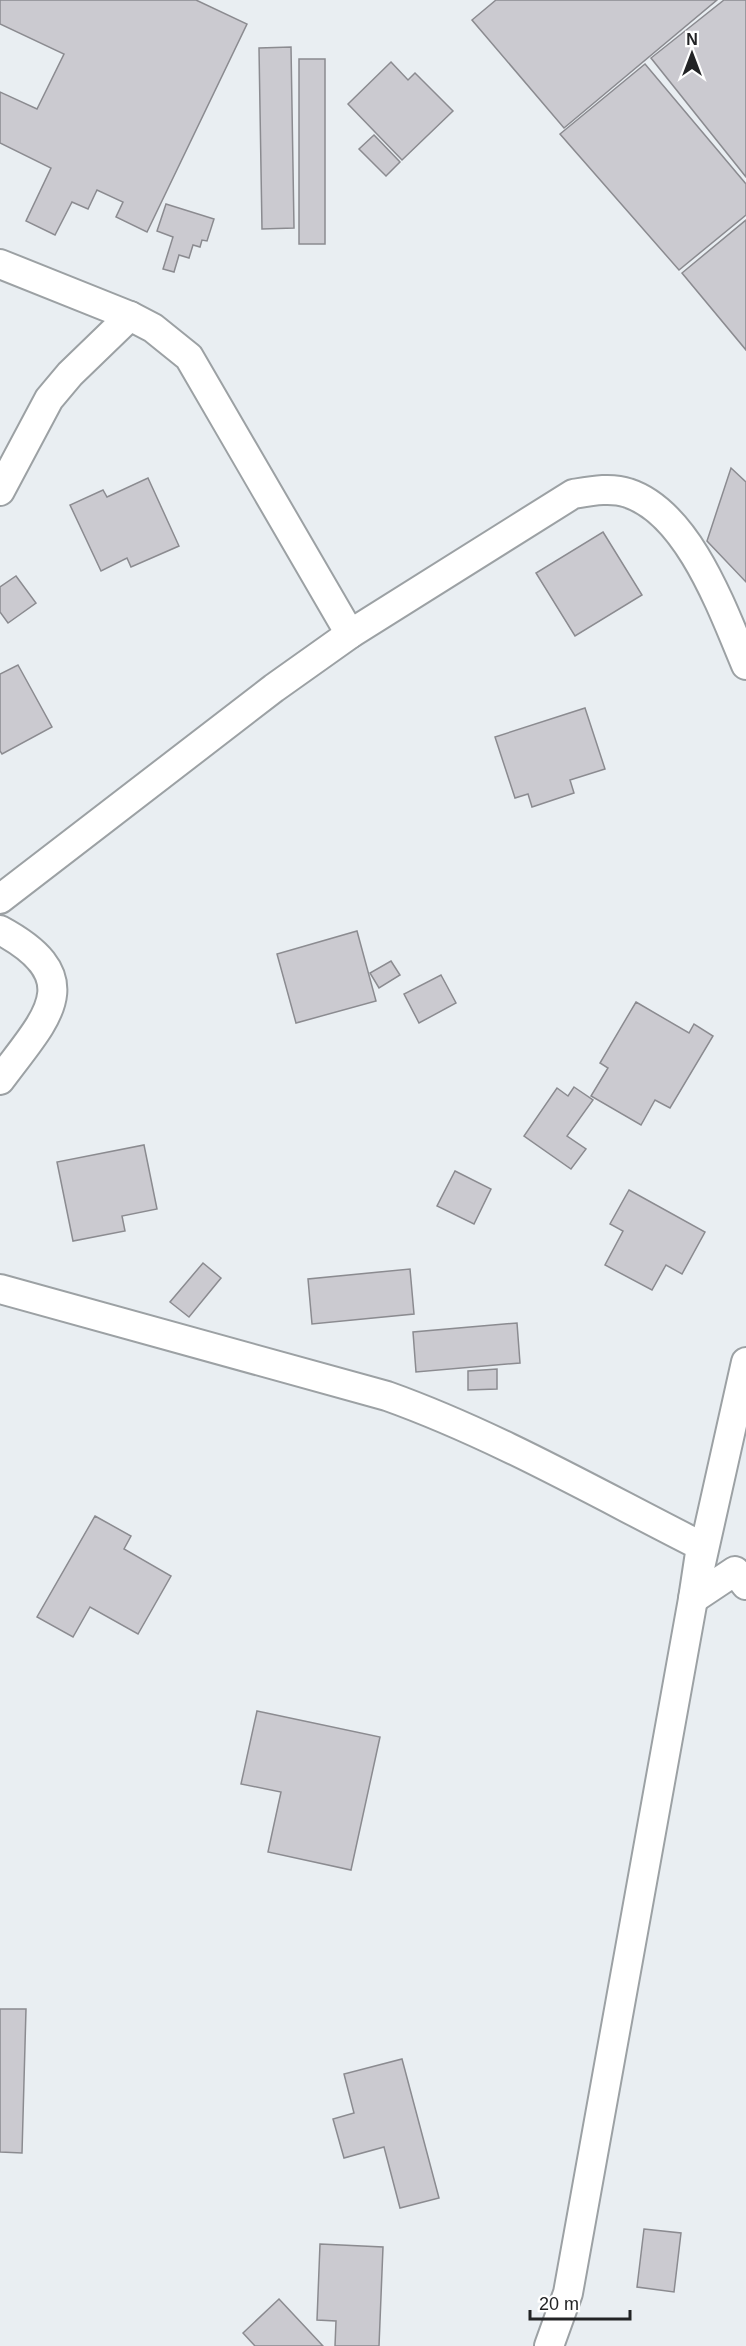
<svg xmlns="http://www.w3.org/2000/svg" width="746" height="2346" font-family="Arial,sans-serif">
<rect width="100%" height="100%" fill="#e9eef2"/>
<g fill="#cbcad0" stroke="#8b8b90" stroke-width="1.5">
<path d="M 0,0 L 196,0 L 247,24 L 147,232 L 116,217 L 123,202 L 97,190 L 88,209 L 72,202 L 55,235 L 26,221 L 51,168 L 0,143 L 0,92 L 37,109 L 64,54 L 0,24 Z"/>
<path d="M 496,0 L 717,0 L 564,128 L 472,20 Z"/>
<path d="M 724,0 L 746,0 L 746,177 L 651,58 Z"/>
<path d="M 291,47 L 294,228 L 262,229 L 259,48 Z"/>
<rect x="299" y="59" width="26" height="185"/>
<path d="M 391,62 L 408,80 L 415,73 L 453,111 L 402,160 L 348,104 Z"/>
<path d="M 645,64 L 746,184 L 746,215 L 679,270 L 560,134 Z"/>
<path d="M 374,135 L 400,162 L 386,176 L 359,149 Z"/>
<path d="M 166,204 L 214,219 L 207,241 L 202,240 L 200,247 L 193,245 L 189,258 L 179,255 L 174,272 L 163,269 L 173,237 L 157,231 Z"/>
<path d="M 746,220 L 746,350 L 682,273 Z"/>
<path d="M 731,468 L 746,482 L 746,582 L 707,541 Z"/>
<path d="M 148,478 L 179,546 L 131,567 L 127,558 L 101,571 L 70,505 L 103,490 L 107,497 Z"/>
<path d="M 603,532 L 642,595 L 575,636 L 536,573 Z"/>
<path d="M 16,576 L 36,603 L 8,623 L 0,612 L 0,587 Z"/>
<path d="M 18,665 L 52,727 L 2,754 L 0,751 L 0,674 Z"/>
<path d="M 585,708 L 605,769 L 570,780 L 574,793 L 532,807 L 528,794 L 515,798 L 495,737 Z"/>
<path d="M 357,931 L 376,1001 L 296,1023 L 277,954 Z"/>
<path d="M 391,961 L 400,975 L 379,988 L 370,973 Z"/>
<path d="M 441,975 L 456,1003 L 419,1023 L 404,994 Z"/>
<path d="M 636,1002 L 689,1033 L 694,1024 L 713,1036 L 670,1108 L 655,1100 L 641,1125 L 591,1096 L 608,1068 L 600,1063 Z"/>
<path d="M 574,1087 L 593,1100 L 567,1136 L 586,1149 L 571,1169 L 524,1136 L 557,1088 L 568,1096 Z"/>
<path d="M 144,1145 L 157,1209 L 122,1216 L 125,1231 L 73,1241 L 57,1162 Z"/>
<path d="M 455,1171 L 491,1189 L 474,1224 L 437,1206 Z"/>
<path d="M 629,1190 L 705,1232 L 682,1274 L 666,1265 L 652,1290 L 605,1265 L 623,1231 L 610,1224 Z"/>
<path d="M 203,1263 L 221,1278 L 189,1317 L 170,1302 Z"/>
<path d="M 410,1269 L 414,1314 L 312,1324 L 308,1279 Z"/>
<path d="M 517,1323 L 520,1363 L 416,1372 L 413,1332 Z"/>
<path d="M 497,1369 L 497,1389 L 468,1390 L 468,1371 Z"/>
<path d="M 95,1516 L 131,1536 L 124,1549 L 171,1576 L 138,1634 L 90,1607 L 73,1637 L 37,1617 Z"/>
<path d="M 257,1711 L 380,1737 L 351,1870 L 268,1852 L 281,1792 L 241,1784 Z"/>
<path d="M 0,2009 L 26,2009 L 22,2153 L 0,2152 Z"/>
<path d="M 402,2059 L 439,2198 L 400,2208 L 384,2147 L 344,2158 L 333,2119 L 354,2113 L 344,2074 Z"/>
<path d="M 644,2229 L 681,2233 L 674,2292 L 637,2287 Z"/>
<path d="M 320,2244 L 383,2247 L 379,2346 L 335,2346 L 336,2321 L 317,2320 Z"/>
<path d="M 279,2299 L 323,2346 L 255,2346 L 243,2333 Z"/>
</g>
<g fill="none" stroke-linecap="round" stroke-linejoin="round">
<g stroke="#9ca1a4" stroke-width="32">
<g id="minor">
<path d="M 0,264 L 130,316 L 153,328 L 189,357 L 350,634"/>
<path d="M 0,491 L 49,399 L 70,374 L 130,316"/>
<path d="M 0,899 L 274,688 L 350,634 L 573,494 C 591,491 611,487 628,493 C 689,513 723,611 746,665"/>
<path d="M 0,930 C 91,979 45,1019 0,1080"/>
<path d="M 0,1289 L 387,1396 C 496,1435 598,1494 701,1546 L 693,1599 L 735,1571 L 746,1585"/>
<path d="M 549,2346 L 568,2293 L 693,1599 L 746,1362"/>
</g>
</g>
<use href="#minor" stroke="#fff" stroke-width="28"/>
</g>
<g transform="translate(692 54)" stroke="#ffffff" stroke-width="4.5" paint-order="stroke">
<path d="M0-4.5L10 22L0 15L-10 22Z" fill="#222325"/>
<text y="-9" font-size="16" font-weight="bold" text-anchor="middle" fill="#222325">N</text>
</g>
<path d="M530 2310v9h100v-9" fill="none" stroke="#222325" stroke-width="3"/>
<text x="539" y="2310" font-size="18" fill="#222325" stroke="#ffffff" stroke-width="4.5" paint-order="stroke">20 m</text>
</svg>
